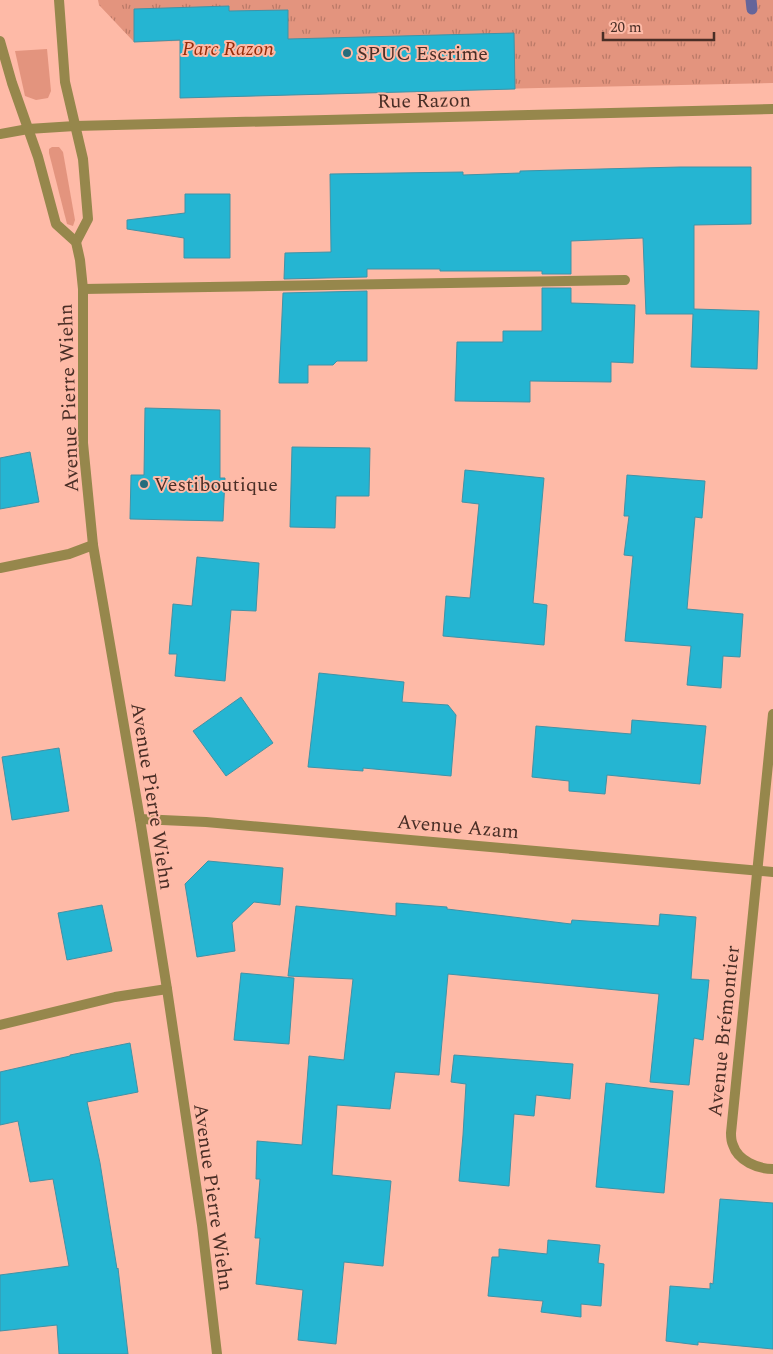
<svg xmlns="http://www.w3.org/2000/svg" width="773" height="1354" font-family="Spectral,serif">
<defs>
<pattern id="park-tufts" width="24" height="20" patternUnits="userSpaceOnUse" patternTransform="scale(1.25)"><rect width="24" height="20" fill="#e3947e"/><path d="M3 7l-1-3M5 7V3M7 7l1-3M15 17l-1-3M17 17v-4M19 17l1-3" fill="none" stroke="#ba7967"/></pattern>
</defs>
<rect width="100%" height="100%" fill="#febaa7"/>
<g fill="#e3947e">
<path d="M 47,49 L 51,91 L 48,98 L 36,100 L 25,96 L 15,51 Z"/>
<path d="M 52,147 L 59,147 L 63,152 L 75,220 L 73,226 L 67,224 L 49,153 L 49,149 Z"/>
</g>
<path fill="url(#park-tufts)" d="M 98,0 L 773,0 L 773,83 L 539,88 L 180,98 L 180,41 L 134,42 L 99,5 Z"/>
<g fill="none" stroke-linecap="round" stroke-linejoin="round">
<path stroke="#65659a" stroke-width="11" d="M 751,0 L 752,9"/>
</g>
<g fill="#25b5d2" stroke="#4192a6">
<path d="M 229,6 L 229,11 L 288,10 L 288,39 L 514,33 L 515,89 L 180,98 L 180,40 L 134,42 L 134,9 Z"/>
<path d="M 680,167 L 751,167 L 751,224 L 694,225 L 694,309 L 759,311 L 757,369 L 691,367 L 693,314 L 646,314 L 643,238 L 571,241 L 571,274 L 542,274 L 542,271 L 440,271 L 440,269 L 367,269 L 367,277 L 284,279 L 285,253 L 331,252 L 330,174 L 463,172 L 463,175 L 520,173 L 520,171 Z"/>
<path d="M 185,194 L 230,194 L 230,258 L 184,258 L 184,238 L 127,229 L 127,220 L 185,213 Z"/>
<path d="M 542,288 L 571,288 L 571,303 L 635,305 L 633,363 L 611,362 L 611,382 L 530,381 L 530,402 L 455,401 L 457,342 L 503,342 L 503,331 L 542,331 Z"/>
<path d="M 367,291 L 367,361 L 337,361 L 333,365 L 308,365 L 308,383 L 279,383 L 283,293 Z"/>
<path d="M 145,408 L 220,410 L 220,478 L 225,478 L 223,521 L 130,519 L 131,475 L 144,475 Z"/>
<path d="M 292,447 L 370,448 L 369,496 L 336,496 L 335,528 L 290,527 Z"/>
<path d="M 30,452 L 39,502 L 0,509 L 0,458 Z"/>
<path d="M 465,470 L 544,478 L 533,603 L 547,605 L 544,645 L 443,636 L 446,596 L 470,598 L 479,504 L 462,502 Z"/>
<path d="M 627,475 L 705,481 L 702,518 L 695,517 L 687,609 L 743,614 L 740,657 L 723,656 L 721,688 L 687,685 L 691,646 L 625,641 L 633,556 L 624,555 L 629,516 L 624,516 Z"/>
<path d="M 197,557 L 259,563 L 256,611 L 231,610 L 225,681 L 175,676 L 177,654 L 169,654 L 173,604 L 192,606 Z"/>
<path d="M 319,673 L 404,682 L 402,702 L 448,705 L 456,715 L 451,776 L 363,768 L 363,771 L 308,767 Z"/>
<path d="M 241,697 L 273,743 L 226,776 L 193,731 Z"/>
<path d="M 632,720 L 706,726 L 700,784 L 607,775 L 605,794 L 569,791 L 569,781 L 532,777 L 536,726 L 631,734 Z"/>
<path d="M 59,748 L 69,811 L 12,820 L 2,757 Z"/>
<path d="M 208,861 L 283,868 L 280,905 L 254,902 L 232,923 L 235,951 L 197,957 L 185,884 Z"/>
<path d="M 396,903 L 447,907 L 447,909 L 571,924 L 572,920 L 659,926 L 660,914 L 696,917 L 691,979 L 709,980 L 703,1040 L 694,1038 L 689,1085 L 650,1082 L 659,994 L 448,974 L 439,1075 L 395,1072 L 390,1109 L 337,1105 L 332,1175 L 391,1181 L 383,1266 L 344,1262 L 336,1344 L 298,1340 L 303,1290 L 256,1284 L 260,1238 L 255,1238 L 260,1179 L 256,1179 L 257,1141 L 302,1145 L 309,1056 L 344,1060 L 353,979 L 288,976 L 296,906 L 396,916 Z"/>
<path d="M 102,905 L 112,951 L 67,960 L 58,913 Z"/>
<path d="M 241,973 L 294,978 L 289,1044 L 234,1040 Z"/>
<path d="M 130,1043 L 138,1092 L 87,1102 L 100,1163 L 117,1269 L 118,1268 L 128,1354 L 59,1354 L 57,1325 L 0,1331 L 0,1275 L 69,1266 L 53,1179 L 30,1182 L 18,1121 L 0,1125 L 0,1072 L 70,1056 L 70,1055 Z"/>
<path d="M 454,1055 L 573,1064 L 570,1099 L 536,1095 L 534,1116 L 514,1114 L 509,1186 L 459,1181 L 463,1135 L 466,1084 L 451,1082 Z"/>
<path d="M 606,1083 L 673,1091 L 664,1193 L 596,1187 Z"/>
<path d="M 720,1199 L 773,1203 L 773,1349 L 698,1342 L 698,1345 L 666,1341 L 670,1286 L 710,1289 L 710,1283 L 713,1284 Z"/>
<path d="M 548,1240 L 600,1245 L 598,1263 L 604,1264 L 601,1306 L 581,1304 L 581,1317 L 541,1312 L 543,1301 L 488,1296 L 492,1257 L 499,1257 L 499,1249 L 547,1254 Z"/>
</g>
<g fill="none" stroke-linecap="round" stroke-linejoin="round">
<path stroke="#96874c" stroke-width="10" d="M 83,289 L 625,280"/>
<g stroke="#96874c" stroke-width="10">
<path d="M 0,134 L 28,129 L 75,126 L 773,109"/>
<path d="M 0,568 L 69,554 L 93,545"/>
<path d="M 773,714 L 731,1133 C 731,1137 731,1141 733,1145 C 738,1161 758,1169 773,1169"/>
<path d="M 140,819 L 206,822 L 773,872"/>
<path d="M 0,1025 L 115,997 L 167,989"/>
</g>
<g stroke="#96874c" stroke-width="10">
<path d="M 59,0 L 65,82 L 83,159 L 88,219 L 76,242"/>
<path d="M 0,41 L 12,83 L 38,157 L 56,224 L 76,242 L 80,260 L 83,289 L 83,443 L 93,545 L 140,819 L 167,989 L 202,1225 L 217,1354"/>
</g>
</g>
<g fill="#276c7c" stroke="#febaa7" stroke-width="2">
<circle cx="347" cy="53" r="5"/>
<circle cx="144" cy="484" r="5"/>
</g>
<g text-anchor="middle" stroke-width="4" stroke-linejoin="round" paint-order="stroke">
<g font-size="20" font-style="italic" fill="#992c08" stroke="#febaa7">
<text x="228" y="55">Parc Razon</text>
</g>
<g font-size="20" fill="#492e26" stroke="#febaa7" text-anchor="start">
<text x="357" y="60">SPUC Escrime</text>
<text x="154" y="491">Vestiboutique</text>
</g>
<g font-size="20" fill="#492e26" stroke="#febaa7">
<text transform="translate(424 100) rotate(-1)" y="7">Rue Razon</text>
<text transform="translate(68 398) rotate(-92)" y="7">Avenue Pierre Wiehn</text>
<text transform="translate(153 796) rotate(81)" y="7">Avenue Pierre Wiehn</text>
<text transform="translate(458 826) rotate(5)" y="7">Avenue Azam</text>
<text transform="translate(723 1031) rotate(-84)" y="7">Avenue Brémontier</text>
<text transform="translate(214 1197) rotate(82)" y="7">Avenue Pierre Wiehn</text>
</g>
</g>
<path d="M603 32v8h111v-8" fill="none" stroke="#492e26" stroke-width="2.5"/>
<text x="610" y="32" font-size="15" fill="#492e26" stroke="#febaa7" stroke-width="4" paint-order="stroke">20 m</text>
</svg>
